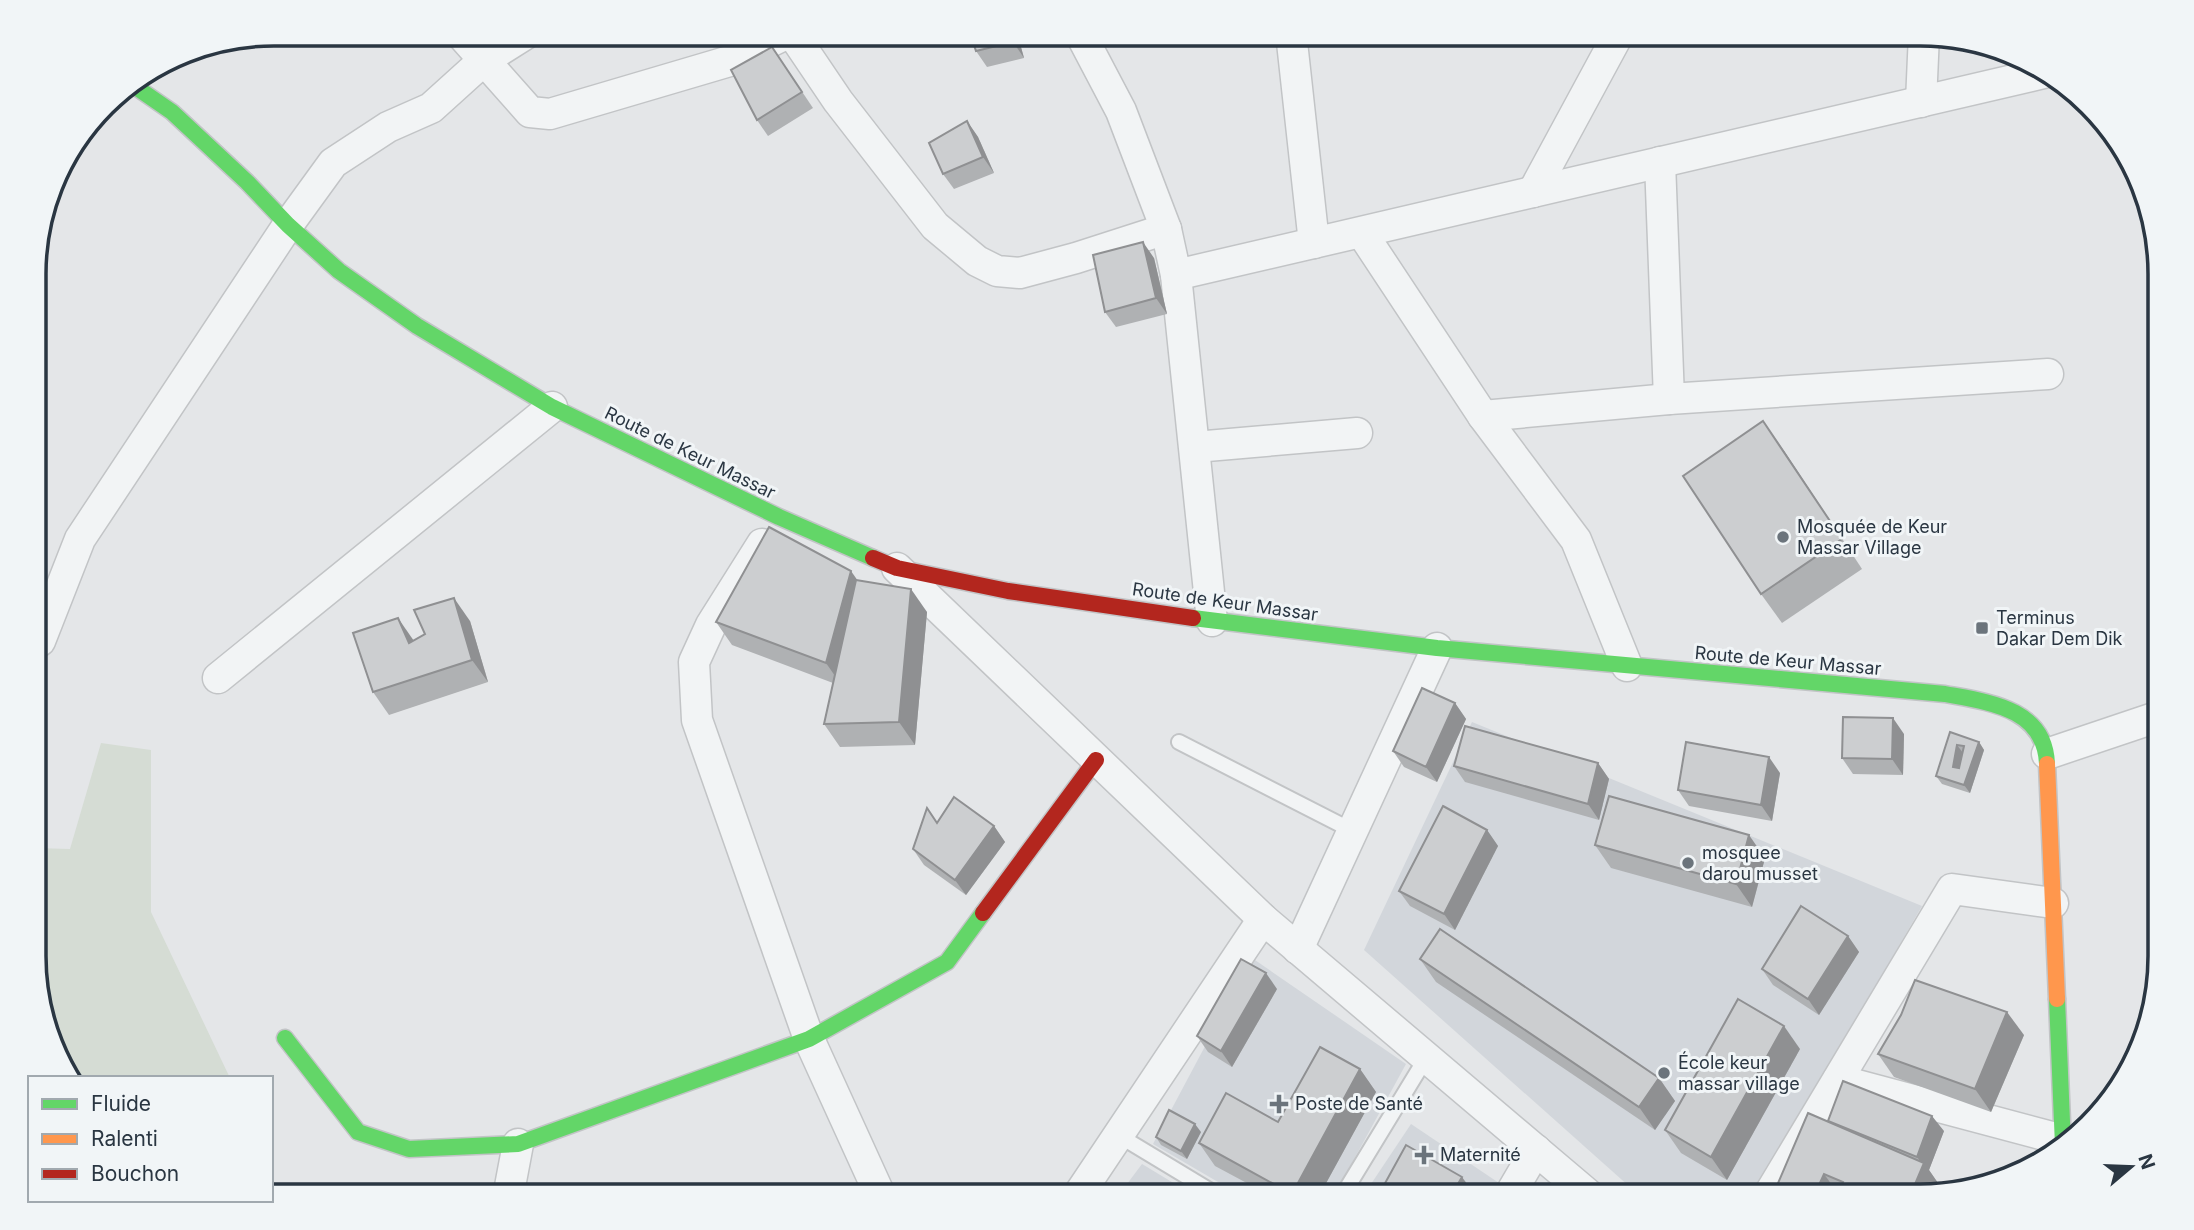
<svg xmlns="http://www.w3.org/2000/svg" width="2194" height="1230" font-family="Inter,sans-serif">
<rect width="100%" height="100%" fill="#e4e6e8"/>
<g fill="#d2d6db">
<path d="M 1472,722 L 1922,906 L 1754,1196 L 1640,1196 L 1364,950 Z"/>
<path d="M 1252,958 L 1406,1064 L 1334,1196 L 1242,1196 L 1153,1144 Z"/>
<path d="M 1411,1124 L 1505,1187 L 1500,1196 L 1363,1196 Z"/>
<path d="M 1142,1164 L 1195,1196 L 1118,1196 Z"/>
</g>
<path fill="#d5dcd4" d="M 101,743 L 151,750 L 151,912 L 230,1078 L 69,1078 L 35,988 L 35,848 L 70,849 Z"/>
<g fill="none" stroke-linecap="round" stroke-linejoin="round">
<g stroke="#c2c4c6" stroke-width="18">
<g id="lane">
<path d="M 1179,742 L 1353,831"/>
<path d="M 1118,1135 L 1219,1196"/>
<path d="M 1342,1196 L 1426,1058"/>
</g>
</g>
<g stroke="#c2c4c6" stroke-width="33">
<g id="street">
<path d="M 460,33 L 530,112 L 550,114 L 733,60 L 788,33"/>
<path d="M 792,33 L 838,101 L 935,226 L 977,261 L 997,271 L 1020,273 L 1076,258 L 1166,229"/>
<path d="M 1080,33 L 1121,111 L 1166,229 L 1176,275 L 1212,621"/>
<path d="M 1291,33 L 1314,243"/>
<path d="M 1921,102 L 1924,34"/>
<path d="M 1660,162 L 1669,399"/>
<path d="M 1533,192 L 1619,33"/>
<path d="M 1362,233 L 1483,416 L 1576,540 L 1627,666"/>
<path d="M 1176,275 L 2048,72"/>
<path d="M 1483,416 L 1669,399 L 2048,374"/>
<path d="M 1195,447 L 1357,433"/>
<path d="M 762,544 L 711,625 L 694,662 L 697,720 L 809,1039 L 881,1197"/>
<path d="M 897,568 L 1263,919 L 1590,1196"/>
<path d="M 35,644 L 40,641 L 80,539 L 288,225 L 333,163 L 388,127 L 431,108 L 483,61 L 527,33"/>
<path d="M 218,678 L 552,407"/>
<path d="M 2047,754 L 2160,716"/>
<path d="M 1298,949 L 1437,648"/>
<path d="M 1838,1080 L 2063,1140"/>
<path d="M 1509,1196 L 1536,1150"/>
<path d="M 1768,1196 L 1952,889 L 2053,903"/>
<path d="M 508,1197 L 518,1144"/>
<path d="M 1077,1197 L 1263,919"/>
</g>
</g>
<g stroke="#c2c4c6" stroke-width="19">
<g id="fast">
<path d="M 130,83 L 172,112 L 247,182 L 288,225 L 339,271 L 417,326 L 552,407 L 779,517 L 873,558"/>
<path d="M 1193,618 L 1437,648 L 1945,694 C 1988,702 2045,708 2047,764"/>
<path d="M 2057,999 L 2063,1146"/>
<path d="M 285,1038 L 358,1132 L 409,1149 L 518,1144 L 809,1039 L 947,962 L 983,913"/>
</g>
</g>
<g stroke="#c2c4c6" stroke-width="19">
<path id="slow" d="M 2047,764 L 2057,999"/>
</g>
<g stroke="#c2c4c6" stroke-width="19">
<g id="jam">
<path d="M 873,558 L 897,568 L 1008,591 L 1193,618"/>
<path d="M 983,913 L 1096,760"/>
</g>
</g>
<use href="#lane" stroke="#f2f4f5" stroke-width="14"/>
<use href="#street" stroke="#f2f4f5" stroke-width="30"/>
<use href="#fast" stroke="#63d668" stroke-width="16"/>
<use href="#slow" stroke="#ff974d" stroke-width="16"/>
<use href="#jam" stroke="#b3261e" stroke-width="16"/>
</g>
<g fill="#afb1b3">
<path d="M 1017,33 L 1024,58 L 987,67 L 976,51 Z"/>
<path d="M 772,47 L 813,108 L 768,136 L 757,120 Z"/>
<path d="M 967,121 L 978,137 L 994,173 L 954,189 L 943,174 Z"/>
<path d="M 1154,258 L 1167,314 L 1116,327 L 1105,312 Z"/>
<path d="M 1784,451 L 1862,569 L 1782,623 L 1761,594 Z"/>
<path d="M 857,580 L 927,612 L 915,745 L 840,747 L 824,724 L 833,683 L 732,645 L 716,622 Z"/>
<path d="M 470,621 L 488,682 L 389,715 L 373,692 L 414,640 Z"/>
<path d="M 1455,703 L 1466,719 L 1437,782 L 1404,767 L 1393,751 Z"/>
<path d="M 1950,732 L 1979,742 L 1984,750 L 1970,793 L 1942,784 L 1936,776 Z"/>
<path d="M 1904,734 L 1903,775 L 1853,774 L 1842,758 Z"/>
<path d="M 1598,763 L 1609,779 L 1599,820 L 1465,782 L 1454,766 Z"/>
<path d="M 1780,773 L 1772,821 L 1689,806 L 1678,790 Z"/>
<path d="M 937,823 L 994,826 L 1005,842 L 966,895 L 924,865 L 913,849 Z"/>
<path d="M 1487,830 L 1498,846 L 1455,930 L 1410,906 L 1399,891 Z"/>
<path d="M 1595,845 L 1765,858 L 1752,907 L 1611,868 Z"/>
<path d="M 1848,936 L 1859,952 L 1819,1015 L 1773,985 L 1762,969 Z"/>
<path d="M 1420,959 L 1659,1078 L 1675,1101 L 1655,1130 L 1436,982 Z"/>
<path d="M 1277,989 L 1232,1067 L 1208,1052 L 1197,1036 Z"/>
<path d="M 2024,1035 L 1991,1112 L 1894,1077 L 1878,1054 Z"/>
<path d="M 1800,1049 L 1727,1180 L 1681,1153 L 1665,1130 Z"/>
<path d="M 1360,1069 L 1376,1092 L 1319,1196 L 1271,1196 L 1215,1166 L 1199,1143 L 1278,1122 Z"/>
<path d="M 1828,1121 L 1944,1131 L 1929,1170 L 1940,1186 L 1935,1196 L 1782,1196 L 1776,1188 Z"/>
<path d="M 1201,1132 L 1187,1159 L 1161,1145 L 1156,1137 Z"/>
</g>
<g fill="#8f9092">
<path d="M 1011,33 L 1017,33 L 1024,58 L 1013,42 Z"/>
<path d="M 967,121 L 978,137 L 994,173 L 983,157 Z"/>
<path d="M 1143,242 L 1154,258 L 1167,314 L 1156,298 Z"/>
<path d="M 1763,421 L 1784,451 L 1862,569 L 1842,539 Z"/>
<path d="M 851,571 L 867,594 L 842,686 L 826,663 Z"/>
<path d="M 911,589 L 927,612 L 915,745 L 899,722 Z"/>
<path d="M 454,598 L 470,621 L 488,682 L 472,660 Z"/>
<path d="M 398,618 L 414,641 L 409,643 Z"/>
<path d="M 1455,703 L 1466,719 L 1437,782 L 1426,767 Z"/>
<path d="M 1893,718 L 1904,734 L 1903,775 L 1892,759 Z"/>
<path d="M 1979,742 L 1984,750 L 1970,793 L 1964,785 Z"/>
<path d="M 1957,745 L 1963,753 L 1959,775 L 1953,767 Z"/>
<path d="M 1769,757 L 1780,773 L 1772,821 L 1761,805 Z"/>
<path d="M 1598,763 L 1609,779 L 1599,820 L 1588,804 Z"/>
<path d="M 994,826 L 1005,842 L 966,895 L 955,880 Z"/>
<path d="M 1487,830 L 1498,846 L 1455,930 L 1444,914 Z"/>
<path d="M 1749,835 L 1765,858 L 1752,907 L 1736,884 Z"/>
<path d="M 1848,936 L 1859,952 L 1819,1015 L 1808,999 Z"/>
<path d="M 1266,973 L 1277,989 L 1232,1067 L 1221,1051 Z"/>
<path d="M 2007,1012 L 2024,1035 L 1991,1112 L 1975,1089 Z"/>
<path d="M 1784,1026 L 1800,1049 L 1727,1180 L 1711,1157 Z"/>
<path d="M 1360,1069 L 1376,1092 L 1319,1196 L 1293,1196 L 1292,1194 Z"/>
<path d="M 1659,1078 L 1675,1101 L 1655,1130 L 1639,1107 Z"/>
<path d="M 1932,1116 L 1944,1131 L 1929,1170 L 1940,1186 L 1935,1196 L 1910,1196 L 1923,1165 L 1917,1157 Z"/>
<path d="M 1195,1124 L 1201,1132 L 1187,1159 L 1181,1151 Z"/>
<path d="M 1824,1174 L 1840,1196 L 1814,1196 Z"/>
<path d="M 1462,1177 L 1473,1192 L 1471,1196 L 1451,1196 Z"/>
</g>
<g fill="#ccced0" stroke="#8f9092" stroke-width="2" fill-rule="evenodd">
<path d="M 970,33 L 1011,33 L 1013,42 L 976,51 Z"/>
<path d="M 772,47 L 802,92 L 757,120 L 731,70 Z"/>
<path d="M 967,121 L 983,157 L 943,174 L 929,143 Z"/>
<path d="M 1143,242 L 1156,298 L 1105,312 L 1093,255 Z"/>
<path d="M 1763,421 L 1842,539 L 1761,594 L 1683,476 Z"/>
<path d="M 769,527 L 851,571 L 826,663 L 716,622 Z"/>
<path d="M 856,580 L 911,589 L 899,722 L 824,724 Z"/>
<path d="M 454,598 L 472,660 L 373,692 L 353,633 L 398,618 L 409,643 L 425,634 L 414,610 Z"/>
<path d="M 1422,688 L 1455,703 L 1426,767 L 1393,751 Z"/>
<path d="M 1843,717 L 1893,718 L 1892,759 L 1842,758 Z"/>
<path d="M 1465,726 L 1598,763 L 1588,804 L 1454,766 Z"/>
<path d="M 1950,732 L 1979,742 L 1964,785 L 1936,776 ZM 1957,745 L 1964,746 L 1959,768 L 1953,767 Z"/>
<path d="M 1686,742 L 1769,757 L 1761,805 L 1678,790 Z"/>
<path d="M 1609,796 L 1749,835 L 1736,884 L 1595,845 Z"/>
<path d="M 954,797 L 994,826 L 955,880 L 913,849 L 927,808 L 937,823 Z"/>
<path d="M 1443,806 L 1487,830 L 1444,914 L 1399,891 Z"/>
<path d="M 1801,906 L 1848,936 L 1808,999 L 1762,969 Z"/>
<path d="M 1440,929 L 1659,1078 L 1639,1107 L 1420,959 Z"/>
<path d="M 1241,959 L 1266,973 L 1221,1051 L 1197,1036 Z"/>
<path d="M 1915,980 L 2007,1012 L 1975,1089 L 1878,1054 L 1901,1015 Z"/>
<path d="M 1738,999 L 1784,1026 L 1711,1157 L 1665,1130 Z"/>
<path d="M 1320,1047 L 1360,1069 L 1292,1194 L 1199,1143 L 1226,1093 L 1278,1122 Z"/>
<path d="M 1843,1081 L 1932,1116 L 1917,1157 L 1828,1121 Z"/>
<path d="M 1169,1110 L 1195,1124 L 1181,1151 L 1156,1137 Z"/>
<path d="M 1808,1113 L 1924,1163 L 1910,1196 L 1837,1196 L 1843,1182 L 1824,1174 L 1814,1196 L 1795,1196 L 1776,1188 Z"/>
<path d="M 1406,1145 L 1462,1177 L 1451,1196 L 1378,1196 Z"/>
</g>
<g fill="#6b747c" stroke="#f1f5f7" stroke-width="2.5">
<circle cx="1783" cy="537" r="7"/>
<rect x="1975" y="621" width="14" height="14" rx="3.5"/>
<circle cx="1688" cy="863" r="7"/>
<circle cx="1664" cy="1073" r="7"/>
<path d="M1275.5 1093.5h7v7h7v7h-7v7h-7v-7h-7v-7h7z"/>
<path d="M1420.5 1144.5h7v7h7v7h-7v7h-7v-7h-7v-7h7z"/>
</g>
<g text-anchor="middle" stroke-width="6" stroke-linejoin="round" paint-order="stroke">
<g font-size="18" fill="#2a3642" stroke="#f1f5f7">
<text transform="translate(690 453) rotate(26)" y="6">Route de Keur Massar</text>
<text transform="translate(1225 602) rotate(8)" y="6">Route de Keur Massar</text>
<text transform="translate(1788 661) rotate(5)" y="6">Route de Keur Massar</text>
</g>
<g font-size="18" fill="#2a3642" stroke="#f1f5f7" text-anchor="start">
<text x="1797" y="533">Mosquée de Keur<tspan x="1797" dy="21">Massar Village</tspan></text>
<text x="1996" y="624">Terminus<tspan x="1996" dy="21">Dakar Dem Dik</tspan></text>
<text x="1702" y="859">mosquee<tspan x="1702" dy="21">darou musset</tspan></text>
<text x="1678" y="1069">École keur<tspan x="1678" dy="21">massar village</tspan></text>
<text x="1295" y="1110">Poste de Santé</text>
<text x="1440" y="1161">Maternité</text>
</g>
</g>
<path d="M0 0H2194V1230H0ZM274 46H1920A228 228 0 0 1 2148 274V956A228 228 0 0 1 1920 1184H274A228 228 0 0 1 46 956V274A228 228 0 0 1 274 46Z" fill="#f1f5f7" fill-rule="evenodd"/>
<path fill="none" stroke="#2a3642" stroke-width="3.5" d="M274 46H1920A228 228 0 0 1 2148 274V956A228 228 0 0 1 1920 1184H274A228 228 0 0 1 46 956V274A228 228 0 0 1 274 46Z"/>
<rect x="28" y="1076" width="245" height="126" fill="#f1f5f7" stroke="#a1a9af" stroke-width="2"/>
<rect x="42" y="1099" width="35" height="10" fill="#63d668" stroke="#a1a9af" stroke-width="2"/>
<text x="91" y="1111" font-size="21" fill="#2a3642">Fluide</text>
<rect x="42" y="1134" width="35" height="10" fill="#ff974d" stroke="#a1a9af" stroke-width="2"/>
<text x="91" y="1146" font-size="21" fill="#2a3642">Ralenti</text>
<rect x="42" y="1169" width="35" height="10" fill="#b3261e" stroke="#a1a9af" stroke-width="2"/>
<text x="91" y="1181" font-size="21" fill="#2a3642">Bouchon</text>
<g transform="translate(2131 1167) rotate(71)" stroke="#f1f5f7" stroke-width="5" paint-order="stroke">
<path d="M0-5L12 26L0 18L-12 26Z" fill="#2a3642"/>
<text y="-10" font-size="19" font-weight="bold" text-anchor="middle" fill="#2a3642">N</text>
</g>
</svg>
